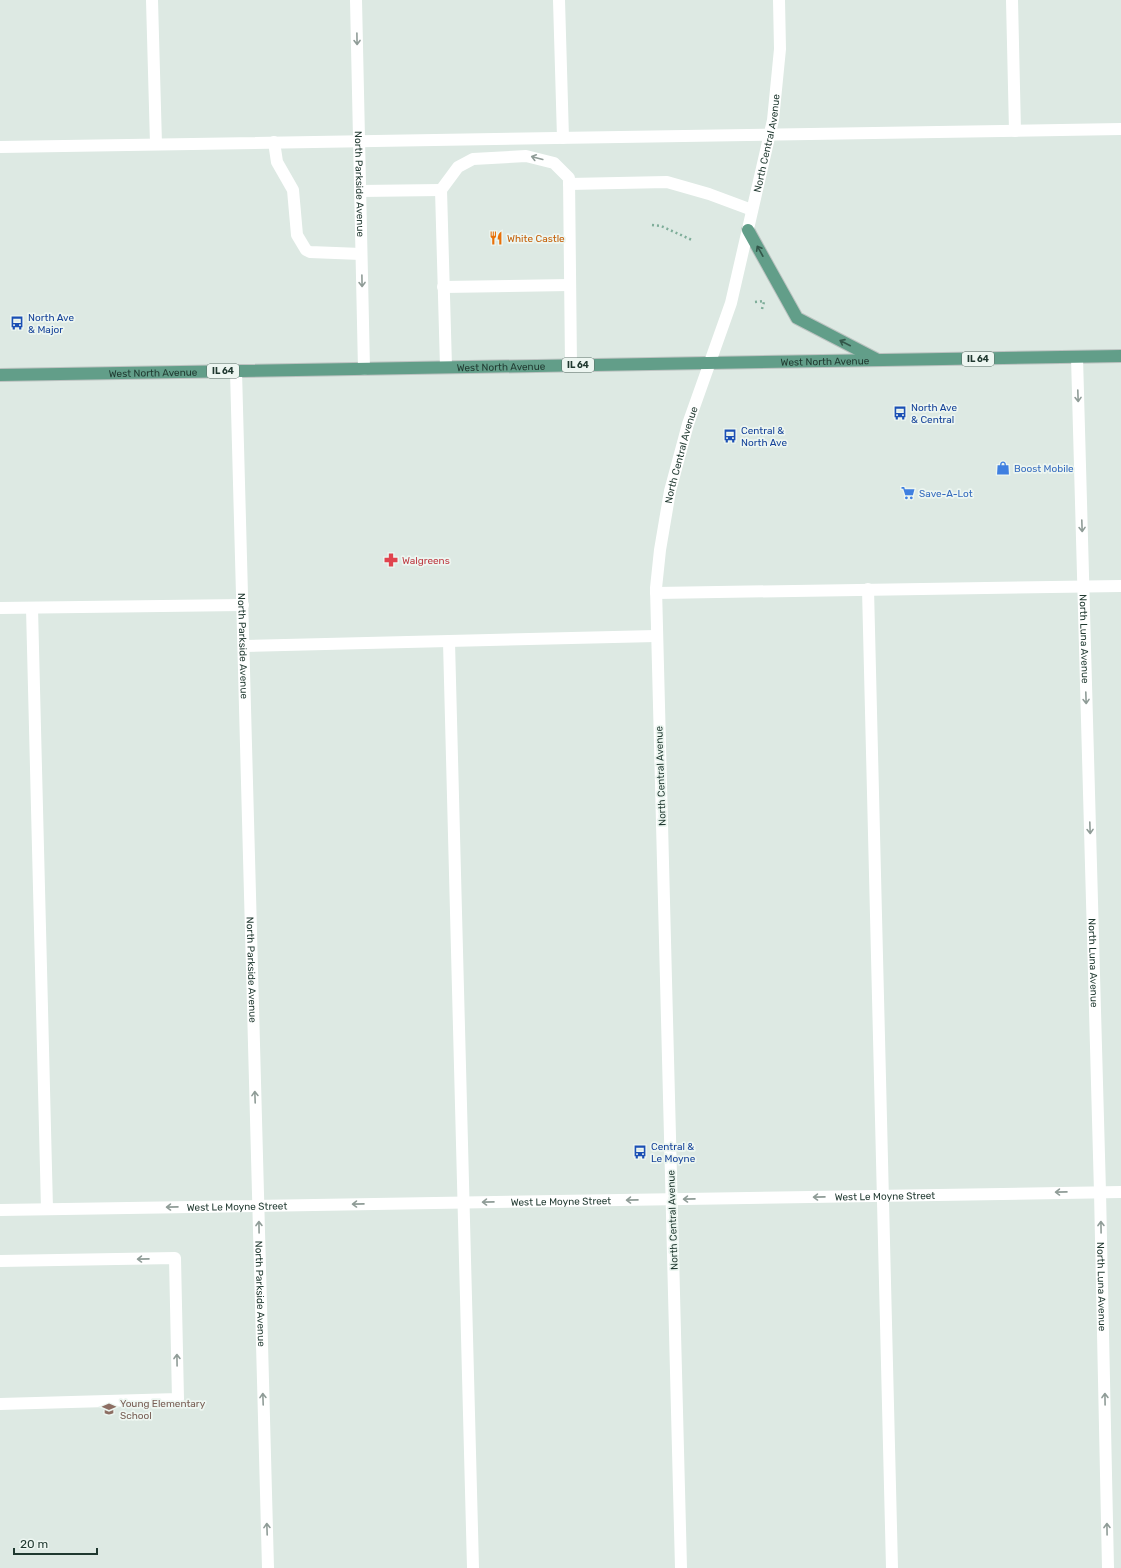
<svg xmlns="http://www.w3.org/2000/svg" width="1121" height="1568" font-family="Rubik,sans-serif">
<rect width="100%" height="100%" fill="#dde9e3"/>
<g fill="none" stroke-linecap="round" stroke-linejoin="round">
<g stroke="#bcc3c1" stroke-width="14">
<g id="major">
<path d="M 748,230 L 797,318 L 878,360"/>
<path id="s6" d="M 0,375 L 1121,356"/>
</g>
</g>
<g stroke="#7ead99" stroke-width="2.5" stroke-dasharray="2 3" stroke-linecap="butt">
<path d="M 652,225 L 661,226 L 692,240"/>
<path d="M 755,302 L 764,301"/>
<path d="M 762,309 L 764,302"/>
</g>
<g stroke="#fff" stroke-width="12">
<path d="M 152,0 L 156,144"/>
<path id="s1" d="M 356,0 L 364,369"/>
<path d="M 559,0 L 563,138"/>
<path d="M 1012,0 L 1015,131"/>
<path d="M 274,142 L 277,162 L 293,190 L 297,235 L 306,250 L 310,252 L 361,254"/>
<path d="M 0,147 L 1121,129"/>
<path d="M 569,184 L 667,182 L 709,194 L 752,210"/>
<path d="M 360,191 L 441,190"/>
<path d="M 443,287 L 570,285"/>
<path id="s2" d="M 1077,357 L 1100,1192 L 1108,1568"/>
<path d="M 446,367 L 441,190 L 458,167 L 473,159 L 526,156 L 554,163 L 569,178 L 571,365"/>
<path id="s3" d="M 236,371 L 268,1568"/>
<path d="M 868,589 L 892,1568"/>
<path d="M 656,593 L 1121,586"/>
<path d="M 0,608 L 243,605"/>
<path d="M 32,608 L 47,1209"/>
<path d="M 449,642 L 473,1568"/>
<path d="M 244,646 L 656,636"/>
<path id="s4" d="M 0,1210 L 1121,1192"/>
<path d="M 0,1261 L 175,1258 L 178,1399 L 0,1404"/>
<path id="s5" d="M 681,1568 L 656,588 L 660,550 L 670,491 L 688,424 L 731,303 L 773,120 L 780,49 L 779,0"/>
</g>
<use href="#major" stroke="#629e89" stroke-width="12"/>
</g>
<defs><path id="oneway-shaft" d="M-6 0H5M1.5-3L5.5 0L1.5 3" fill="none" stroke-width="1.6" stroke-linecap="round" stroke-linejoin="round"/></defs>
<g stroke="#8f9c97">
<use href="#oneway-shaft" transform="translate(357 39) rotate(89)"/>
<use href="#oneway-shaft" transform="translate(537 158) rotate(-165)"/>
<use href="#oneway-shaft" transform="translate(362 281) rotate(89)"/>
<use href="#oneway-shaft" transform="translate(1078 396) rotate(88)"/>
<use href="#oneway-shaft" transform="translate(1082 526) rotate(88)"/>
<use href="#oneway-shaft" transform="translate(1086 698) rotate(88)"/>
<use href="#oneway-shaft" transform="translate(1090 828) rotate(88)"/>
<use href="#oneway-shaft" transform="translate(255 1097) rotate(-92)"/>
<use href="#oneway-shaft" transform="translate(1061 1192) rotate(179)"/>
<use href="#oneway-shaft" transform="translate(819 1197) rotate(179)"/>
<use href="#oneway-shaft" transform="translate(689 1199) rotate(179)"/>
<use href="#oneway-shaft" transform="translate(632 1200) rotate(179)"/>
<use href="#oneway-shaft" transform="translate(488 1202) rotate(179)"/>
<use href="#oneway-shaft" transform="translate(358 1204) rotate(179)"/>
<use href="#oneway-shaft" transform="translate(172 1207) rotate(179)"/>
<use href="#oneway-shaft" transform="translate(259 1227) rotate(-91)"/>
<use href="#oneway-shaft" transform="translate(1101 1227) rotate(-91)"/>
<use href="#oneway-shaft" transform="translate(143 1259) rotate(179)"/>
<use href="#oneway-shaft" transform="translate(177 1360) rotate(-91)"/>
<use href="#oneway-shaft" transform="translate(263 1399) rotate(-92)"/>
<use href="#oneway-shaft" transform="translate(1105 1399) rotate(-91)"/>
<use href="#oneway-shaft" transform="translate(267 1529) rotate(-92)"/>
<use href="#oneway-shaft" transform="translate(1107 1529) rotate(-91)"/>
</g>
<g stroke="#33574a">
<use href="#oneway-shaft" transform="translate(760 251) rotate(-119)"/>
<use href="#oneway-shaft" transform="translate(845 343) rotate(-153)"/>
</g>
<defs>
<g id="restaurant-bare" transform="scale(1.08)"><path d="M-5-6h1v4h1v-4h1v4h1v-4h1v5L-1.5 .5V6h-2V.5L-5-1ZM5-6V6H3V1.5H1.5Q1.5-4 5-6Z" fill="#e8710a" stroke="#edf6f1" stroke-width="2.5" paint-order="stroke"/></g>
<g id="bus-bare" transform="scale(1.08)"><path d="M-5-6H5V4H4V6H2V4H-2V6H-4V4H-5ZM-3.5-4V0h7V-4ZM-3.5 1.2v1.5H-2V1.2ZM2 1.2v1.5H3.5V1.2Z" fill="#1a4fb4" stroke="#edf6f1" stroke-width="2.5" paint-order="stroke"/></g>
<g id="shop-bare" transform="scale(1.08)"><path d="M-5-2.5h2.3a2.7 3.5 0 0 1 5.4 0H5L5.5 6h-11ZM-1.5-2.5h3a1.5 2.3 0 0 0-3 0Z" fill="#3f7fe0" stroke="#edf6f1" stroke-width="2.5" paint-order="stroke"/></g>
<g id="supermarket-bare" transform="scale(1.08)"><path d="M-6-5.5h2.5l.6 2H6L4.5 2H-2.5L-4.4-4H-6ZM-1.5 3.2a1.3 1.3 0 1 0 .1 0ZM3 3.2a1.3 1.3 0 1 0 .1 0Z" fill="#3f7fe0" stroke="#edf6f1" stroke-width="2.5" paint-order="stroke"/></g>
<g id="pharmacy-bare" transform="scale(1.08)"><path d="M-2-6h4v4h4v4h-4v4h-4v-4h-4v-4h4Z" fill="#e0444e" stroke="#edf6f1" stroke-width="2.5" paint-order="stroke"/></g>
<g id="school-bare" transform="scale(1.08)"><path d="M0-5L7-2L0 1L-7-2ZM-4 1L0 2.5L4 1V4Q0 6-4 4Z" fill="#8d6e63" stroke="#edf6f1" stroke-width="2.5" paint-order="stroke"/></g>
</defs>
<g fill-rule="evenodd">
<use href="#restaurant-bare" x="496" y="238"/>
<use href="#bus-bare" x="17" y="323"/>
<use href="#bus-bare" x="900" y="413"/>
<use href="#bus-bare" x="730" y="436"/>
<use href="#shop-bare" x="1003" y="468"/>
<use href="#supermarket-bare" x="908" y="493"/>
<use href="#pharmacy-bare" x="391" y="560"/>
<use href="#bus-bare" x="640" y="1152"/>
<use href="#school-bare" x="109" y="1409"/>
</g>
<g text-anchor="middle" stroke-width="3.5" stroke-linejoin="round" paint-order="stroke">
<g fill="#edf6f1" stroke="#5d7169" stroke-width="1">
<rect x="962" y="352" width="32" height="14" rx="3"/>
<rect x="562" y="358" width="32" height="14" rx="3"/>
<rect x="207" y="364" width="32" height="14" rx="3"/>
</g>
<g font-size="9" font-weight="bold" fill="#1f382f">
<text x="978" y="362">IL 64</text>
<text x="578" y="368">IL 64</text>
<text x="223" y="374">IL 64</text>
</g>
<g font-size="10" fill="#1f382f" stroke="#edf6f1">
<text dy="4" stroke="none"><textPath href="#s5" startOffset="1440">North Central Avenue</textPath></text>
<text dy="4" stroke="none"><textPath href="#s1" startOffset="184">North Parkside Avenue</textPath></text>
<text dy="4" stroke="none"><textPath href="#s6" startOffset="825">West North Avenue</textPath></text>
<text dy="4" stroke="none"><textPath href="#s6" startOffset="501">West North Avenue</textPath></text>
<text dy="4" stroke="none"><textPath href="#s6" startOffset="153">West North Avenue</textPath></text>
<text dy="4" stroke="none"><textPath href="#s5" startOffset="1116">North Central Avenue</textPath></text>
<text dy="4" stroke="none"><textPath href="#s2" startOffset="282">North Luna Avenue</textPath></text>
<text dy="4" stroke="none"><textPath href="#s3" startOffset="275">North Parkside Avenue</textPath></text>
<text transform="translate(660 776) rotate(-92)" y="4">North Central Avenue</text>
<text dy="4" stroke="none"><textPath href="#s2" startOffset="606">North Luna Avenue</textPath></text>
<text dy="4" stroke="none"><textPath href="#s3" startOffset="599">North Parkside Avenue</textPath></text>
<text dy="4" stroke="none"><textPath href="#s4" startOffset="885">West Le Moyne Street</textPath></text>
<text dy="4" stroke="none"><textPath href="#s4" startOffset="561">West Le Moyne Street</textPath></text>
<text dy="4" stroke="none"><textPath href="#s4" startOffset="237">West Le Moyne Street</textPath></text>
<text transform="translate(672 1220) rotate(-92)" y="4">North Central Avenue</text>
<text dy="4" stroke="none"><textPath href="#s2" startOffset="930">North Luna Avenue</textPath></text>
<text dy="4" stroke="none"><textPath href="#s3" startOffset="923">North Parkside Avenue</textPath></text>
</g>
<g font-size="10" fill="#c56008" stroke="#edf6f1" text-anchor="start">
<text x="507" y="242">White Castle</text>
</g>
<g font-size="10" fill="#164399" stroke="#edf6f1" text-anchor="start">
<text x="28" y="321">North Ave<tspan x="28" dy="12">&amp; Major</tspan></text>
<text x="911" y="411">North Ave<tspan x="911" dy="12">&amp; Central</tspan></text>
<text x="741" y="434">Central &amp;<tspan x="741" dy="12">North Ave</tspan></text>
<text x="651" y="1150">Central &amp;<tspan x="651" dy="12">Le Moyne</tspan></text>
</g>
<g font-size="10" fill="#366cbe" stroke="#edf6f1" text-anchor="start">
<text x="1014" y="472">Boost Mobile</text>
<text x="919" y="497">Save-A-Lot</text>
</g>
<g font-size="10" fill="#be3a42" stroke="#edf6f1" text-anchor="start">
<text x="402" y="564">Walgreens</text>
</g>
<g font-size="10" fill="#785e54" stroke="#edf6f1" text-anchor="start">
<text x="120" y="1407">Young Elementary<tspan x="120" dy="12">School</tspan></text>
</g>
</g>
<path d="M14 1548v6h83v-6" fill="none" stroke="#1f382f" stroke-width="2"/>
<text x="20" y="1548" font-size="12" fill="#1f382f" stroke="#edf6f1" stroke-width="3" paint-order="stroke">20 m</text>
</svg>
